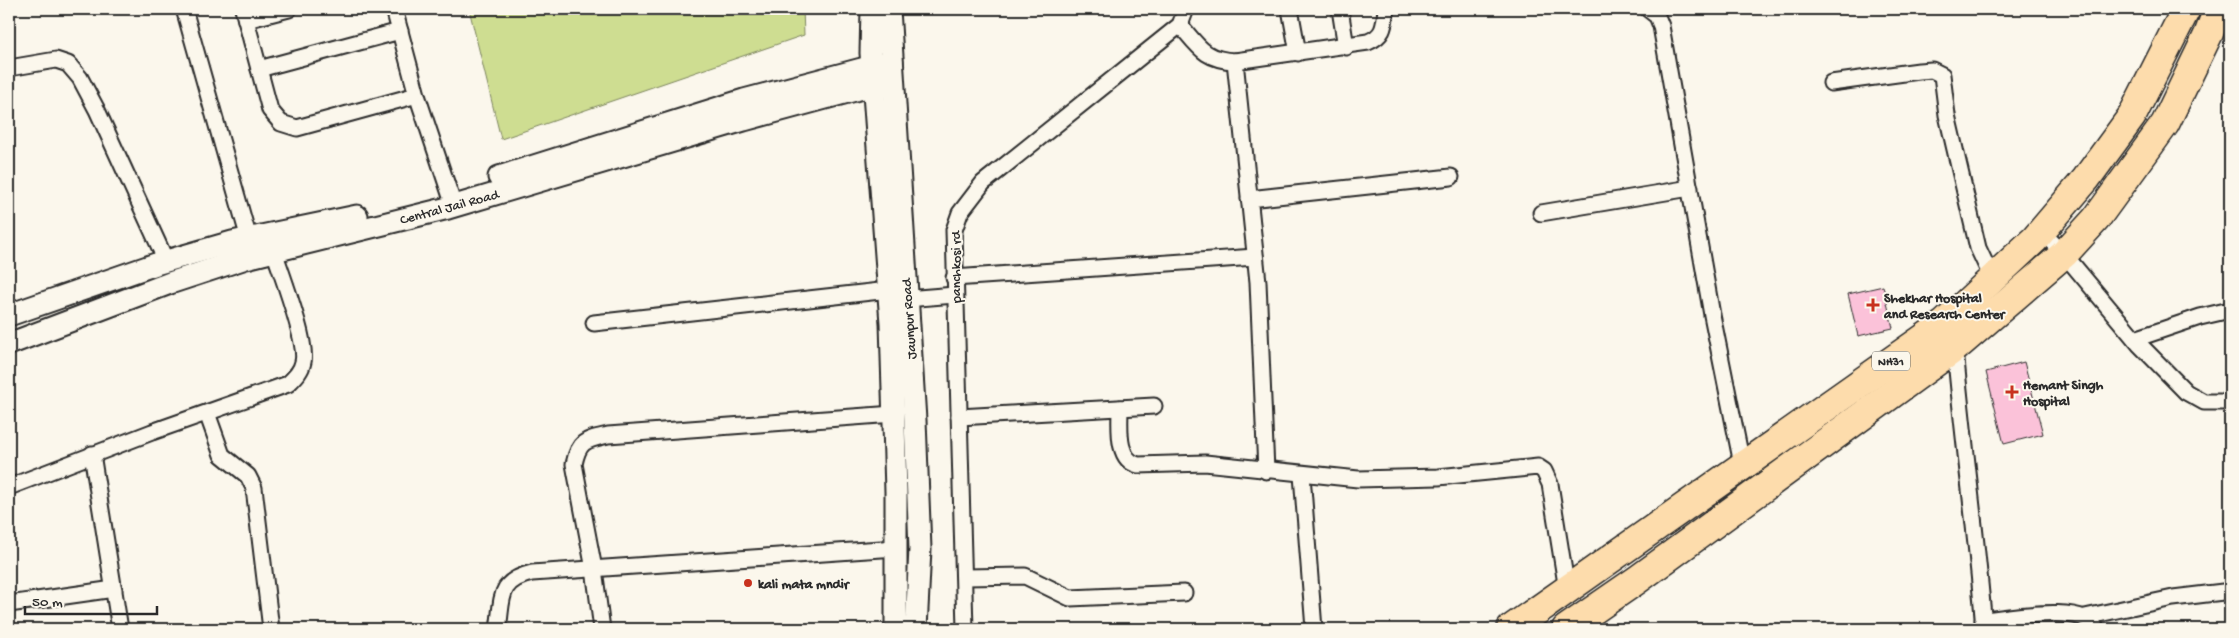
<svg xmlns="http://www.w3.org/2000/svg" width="2239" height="638" font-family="'Gochi Hand',sans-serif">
<rect width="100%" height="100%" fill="#fbf7ec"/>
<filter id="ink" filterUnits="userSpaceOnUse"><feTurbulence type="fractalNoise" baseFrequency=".02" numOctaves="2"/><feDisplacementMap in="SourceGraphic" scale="10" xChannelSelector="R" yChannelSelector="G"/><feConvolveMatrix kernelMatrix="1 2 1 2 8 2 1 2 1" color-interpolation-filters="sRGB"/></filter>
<g filter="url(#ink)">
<path fill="#cedd91" stroke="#7c845e" d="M 469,9 L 803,9 L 804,35 L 501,139 Z"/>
<g fill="#fbc2d9" stroke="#2b2b2b">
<path d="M 1883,286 L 1893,328 L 1858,336 L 1848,294 Z"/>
<path d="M 2024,362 L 2043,434 L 2004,444 L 1986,372 Z"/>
</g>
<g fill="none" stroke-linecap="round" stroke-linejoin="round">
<g stroke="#2b2b2b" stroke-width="19">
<g id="street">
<path d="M 184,9 L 249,239"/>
<path d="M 243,9 L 270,110 L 281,123 L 297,128 L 417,95"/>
<path d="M 394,9 L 417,95 L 454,206"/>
<path d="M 1290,9 L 1298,53"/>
<path d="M 1340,9 L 1346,47"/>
<path d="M 1648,9 L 1657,16 L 1661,26 L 1712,315 L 1742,464"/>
<path d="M 246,20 L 289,9"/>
<path d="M 1180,25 C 1199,47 1205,60 1235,61 L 1368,42 C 1385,35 1384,25 1386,9"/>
<path d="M 1235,61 L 1258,282 L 1266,471"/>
<path d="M 9,68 L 56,60 L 68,64 L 80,78 L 97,110 L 166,261"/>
<path d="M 259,69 L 400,31"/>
<path d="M 1831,83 L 1919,71 L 1932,70 L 1942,75 L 1947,115 L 1978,248 L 1993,280"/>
<path d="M 1249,199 L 1451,177"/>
<path d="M 1541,213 L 1690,188"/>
<path d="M 2041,231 L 2064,254 L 2139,344 L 2186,392 L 2204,402 L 2230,402"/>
<path d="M 954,278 L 1255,257"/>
<path d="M 906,299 L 955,295"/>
<path d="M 594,323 L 889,290"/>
<path d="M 2135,339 L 2200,317 L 2230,310"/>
<path d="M 1955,348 C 1963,442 1977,535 1984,629"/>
<path d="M 1120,408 C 1120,426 1116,460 1138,465 L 1205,463 L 1358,479 L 1438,477 L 1538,467 L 1544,471 L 1550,484 L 1567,590"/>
<path d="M 207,413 L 222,455 L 248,476 L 254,488 L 271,629"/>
<path d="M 959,417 L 1154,406"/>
<path d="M 92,454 L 120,629"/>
<path d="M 1302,475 L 1314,629"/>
<path d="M 9,487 L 152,432 L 288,384 C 294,378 301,372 303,362 C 308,343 281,273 274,251"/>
<path d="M 965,577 L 1025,576 L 1070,598 L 1184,593"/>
<path d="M 9,604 L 114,589"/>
<path d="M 2085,617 L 2173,598 L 2223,592"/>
<path d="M 1983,620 C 2007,618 2086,602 2096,629"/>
<path d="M 498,629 C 503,599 497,581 532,573 L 896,548"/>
<path d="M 602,629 L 594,569 L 574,464 C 579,440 586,440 608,435 L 894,414"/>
<path d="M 965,629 L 954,230 L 960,213 L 983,183 L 1180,25 L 1186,9"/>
</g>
</g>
<g stroke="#2b2b2b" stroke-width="25">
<g id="secondary">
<path d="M 872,9 L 871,53 L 891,323 L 896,492 L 896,629"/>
<path d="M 889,9 L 915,420 L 920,549 L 916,629"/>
<path d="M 499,177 L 744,100 L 892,61"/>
<path d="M 9,315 L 156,264 L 232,242 L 357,216"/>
<path d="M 9,344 L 170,283 L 246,258 L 448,208 L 744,120 L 892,80"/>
</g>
</g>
<g stroke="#2b2b2b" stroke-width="31">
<g id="highway">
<path d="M 1511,629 L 1944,324 L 2035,239 L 2086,179 L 2132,116 L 2186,9"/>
<path d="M 1566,629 L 1637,580 L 1955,348 L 2064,254 L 2096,219 L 2165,124 L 2209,33 L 2218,9"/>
</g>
</g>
<use href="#street" stroke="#fbf7ec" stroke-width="15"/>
<use href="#secondary" stroke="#fbf7ec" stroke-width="21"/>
<use href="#highway" stroke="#fddcac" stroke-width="28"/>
</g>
</g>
<g fill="#c8321e" stroke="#fbf7ec" stroke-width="2">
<path d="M1870.5 297.5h5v5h5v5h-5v5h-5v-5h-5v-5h5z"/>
<path d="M2009.5 384.5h5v5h5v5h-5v5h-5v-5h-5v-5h5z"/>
<circle cx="748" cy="583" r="5"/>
</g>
<g text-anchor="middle" stroke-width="4" stroke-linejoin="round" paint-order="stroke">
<rect fill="#fbf7ec" stroke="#696865" stroke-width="1" x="1872" y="351.5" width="38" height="19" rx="4"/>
<g font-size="12" font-weight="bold" fill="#2b2b2b">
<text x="1891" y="365">NH31</text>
</g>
<g font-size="14" fill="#2b2b2b" stroke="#fbf7ec">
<text transform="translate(449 206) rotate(-15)" y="5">Central Jail Road</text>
<text transform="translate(955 267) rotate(-90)" y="5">panchkosi rd</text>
<text transform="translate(908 319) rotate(-94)" y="5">Jaunpur Road</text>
</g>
<g font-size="14" font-weight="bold" fill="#2b2b2b" stroke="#fbf7ec" text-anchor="start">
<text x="1884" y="302">Shekhar Hospital<tspan x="1884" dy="16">and Research Center</tspan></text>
<text x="2023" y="389">Hemant Singh<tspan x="2023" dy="16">Hospital</tspan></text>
<text x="758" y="588">kali mata mndir</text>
</g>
</g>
<rect width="2239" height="638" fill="none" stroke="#fbf7ec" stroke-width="30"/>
<rect x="15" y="15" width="2209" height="608" fill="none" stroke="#2b2b2b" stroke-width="2" filter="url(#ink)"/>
<path d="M25 606v8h132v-8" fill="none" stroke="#2b2b2b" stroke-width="2.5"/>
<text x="32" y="606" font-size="15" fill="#2b2b2b" stroke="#fbf7ec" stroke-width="4" paint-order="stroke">50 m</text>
</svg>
